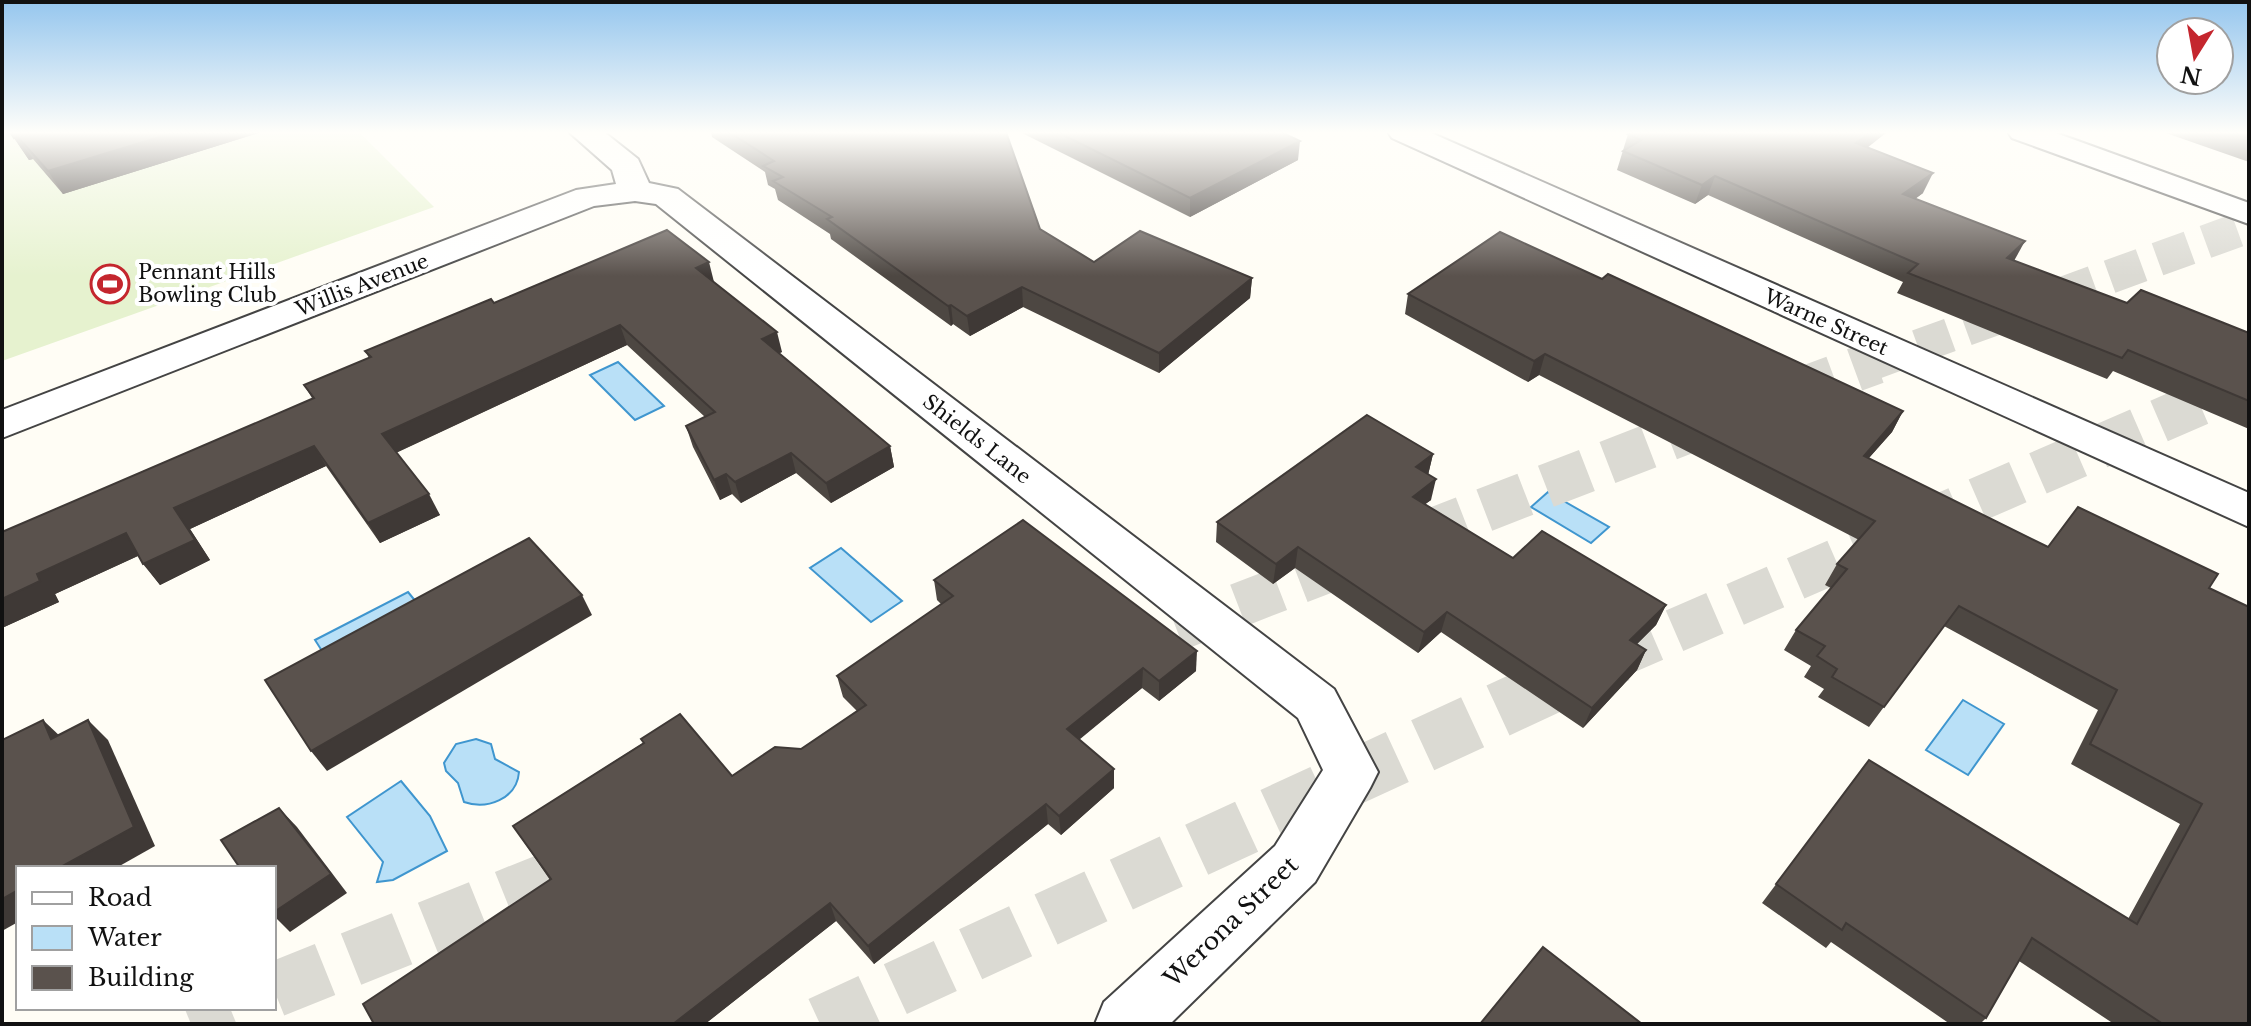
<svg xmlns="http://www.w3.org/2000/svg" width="2251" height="1026" font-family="'Libre Baskerville',serif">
<rect width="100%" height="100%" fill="#fffdf5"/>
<path fill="#e6f2cf" d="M 2,132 L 359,132 L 434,207 L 2,361 Z"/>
<g fill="#b9e0f7" stroke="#3f96cf" stroke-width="2">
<path d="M 618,362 L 664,406 L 635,420 L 590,375 Z"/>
<path d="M 1548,492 L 1609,527 L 1591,543 L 1531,507 Z"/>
<path d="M 841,548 L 902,601 L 871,622 L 810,568 Z"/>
<path d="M 408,592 L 426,614 L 331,665 L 315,640 Z"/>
<path d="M 1963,700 L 2004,724 L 1968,775 L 1926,750 Z"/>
<path d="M 476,739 L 491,744 L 495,759 L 519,772 C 517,799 487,810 464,802 L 458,783 L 446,771 L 444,763 L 456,744 Z"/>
<path d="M 401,781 L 430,816 L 447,851 L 393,880 L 377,882 L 383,862 L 347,817 Z"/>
</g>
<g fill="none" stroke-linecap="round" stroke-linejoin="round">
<path stroke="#dbdad3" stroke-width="34" stroke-dasharray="34 17" stroke-linecap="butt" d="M 1870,364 L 2249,226"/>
<g stroke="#dbdad3" stroke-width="44" stroke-dasharray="44 22" stroke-linecap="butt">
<path d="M 1115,653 L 1694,429 L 1876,362"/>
<path d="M 1614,657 L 2249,382"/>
</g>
<g stroke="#dbdad3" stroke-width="55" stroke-dasharray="55 28" stroke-linecap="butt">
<path d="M 274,990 L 606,857"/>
<path d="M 191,1024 L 230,1008"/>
<path d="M 820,1024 L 1618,655"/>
</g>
<g stroke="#444" stroke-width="4">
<g id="minor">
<path d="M 569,132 L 604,132 L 638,159 L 649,183 L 678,189 L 1334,689 L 1378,772 L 1370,788 L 1315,882 L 1170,1024 L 1095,1024 L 1104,1002 L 1275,846 L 1323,770 L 1298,718 L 656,204 L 635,201 L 594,206 L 2,438 L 2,410 L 576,190 L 616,184 L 612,170 Z"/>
<path d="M 1388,132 L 1429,132 L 2249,493 L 2249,527 L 1392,138 Z"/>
<path d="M 2008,132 L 2053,132 L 2249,203 L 2249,224 L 2012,138 Z"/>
</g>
</g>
<use href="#minor" fill="#fff" fill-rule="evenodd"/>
</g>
<g fill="#4d4742">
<path d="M 10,132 L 262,132 L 63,194 L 33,159 L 29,160 Z"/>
<path d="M 711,132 L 1006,132 L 1040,229 L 1094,262 L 1252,278 L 1250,298 L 1159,373 L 1023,307 L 970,336 L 953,324 L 951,326 L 831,239 L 830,234 L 778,200 L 775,189 L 768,185 L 765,172 L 712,137 Z"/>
<path d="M 1020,132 L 1281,132 L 1298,160 L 1190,217 Z"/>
<path d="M 1631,132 L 1887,132 L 1867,148 L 1923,193 L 1915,199 L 2013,261 L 2127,303 L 2249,333 L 2249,429 L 2113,371 L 2107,379 L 1897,293 L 1903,282 L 1708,195 L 1695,204 L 1617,170 L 1628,134 Z"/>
<path d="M 2163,132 L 2249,132 L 2249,162 Z"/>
<path d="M 1602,279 L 1903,411 L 1892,432 L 1868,459 L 2048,547 L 2209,588 L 2249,1024 L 2114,1024 L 2019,961 L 1986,1018 L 1980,1024 L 1950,1024 L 1831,942 L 1826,948 L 1762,903 L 1869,760 L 2128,919 L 2180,824 L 2071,764 L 2098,710 L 1944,626 L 1869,727 L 1818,697 L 1824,689 L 1804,677 L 1811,666 L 1784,650 L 1796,630 L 1831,588 L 1825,585 L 1837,564 L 1859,540 L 1539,375 L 1528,382 L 1405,314 L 1408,294 Z"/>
<path d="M 714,282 L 782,352 L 779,353 L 890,446 L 894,467 L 831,503 L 796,473 L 741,503 L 732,494 L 720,500 L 693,447 L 686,426 L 705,417 L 627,345 L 396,453 L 440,515 L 380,543 L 326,466 L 190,529 L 210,560 L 160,585 L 138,556 L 55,594 L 59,602 L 2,628 L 312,398 L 304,385 L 369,358 L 365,351 L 494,303 Z"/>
<path d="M 1433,454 L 1428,475 L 1431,500 L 1425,504 L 1513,558 L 1666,605 L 1656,625 L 1637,644 L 1646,650 L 1637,670 L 1583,728 L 1441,632 L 1418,653 L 1295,568 L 1273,584 L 1216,542 L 1217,522 Z"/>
<path d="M 934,580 L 1196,671 L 1159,701 L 1142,688 L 1079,739 L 1114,788 L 1061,835 L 1048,824 L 874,964 L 836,921 L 705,1024 L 374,1024 L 550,880 L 513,826 L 643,743 L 641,739 L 732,776 L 801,749 L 857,711 L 843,697 L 837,676 L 941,604 L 937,600 Z"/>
</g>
<g fill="#3f3936">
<path d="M 176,132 L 262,132 L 63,194 L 48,171 Z"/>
<path d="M 1871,132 L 1887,132 L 1848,162 L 1856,143 Z"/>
<path d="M 17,136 L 33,159 L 29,160 L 14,138 Z"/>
<path d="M 1300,141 L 1298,160 L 1190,217 L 1190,198 Z"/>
<path d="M 1933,173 L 1923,193 L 1894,214 L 1903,194 Z"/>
<path d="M 1715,176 L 1708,195 L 1695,204 L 1702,185 Z"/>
<path d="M 2025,241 L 2014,261 L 2007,258 Z"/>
<path d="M 709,262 L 714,282 L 696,268 Z"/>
<path d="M 1252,278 L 1250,298 L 1159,373 L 1159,353 Z"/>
<path d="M 1022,287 L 1023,307 L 970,336 L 967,316 Z"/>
<path d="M 951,305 L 953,324 L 951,326 L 948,306 Z"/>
<path d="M 620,325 L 627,345 L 393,454 L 382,434 Z"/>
<path d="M 777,332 L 782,352 L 767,359 L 762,339 Z"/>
<path d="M 1545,354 L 1539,375 L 1528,382 L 1534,361 Z"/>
<path d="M 1903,411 L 1892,432 L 1852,477 L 1864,456 Z"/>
<path d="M 314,446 L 326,466 L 190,529 L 210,560 L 160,585 L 143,564 L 174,508 Z"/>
<path d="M 890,446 L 894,467 L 831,503 L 826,483 Z"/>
<path d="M 791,453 L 796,473 L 741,503 L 735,482 Z"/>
<path d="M 1433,454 L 1428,475 L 1416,467 Z"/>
<path d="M 726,474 L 732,494 L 720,500 L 714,480 Z"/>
<path d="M 1436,479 L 1431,500 L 1408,517 L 1413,497 Z"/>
<path d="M 429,494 L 440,515 L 380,543 L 368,523 Z"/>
<path d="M 126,533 L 142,554 L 55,594 L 59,602 L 2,628 L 2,599 L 37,574 Z"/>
<path d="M 1298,547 L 1295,568 L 1273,584 L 1276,564 Z"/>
<path d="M 582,595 L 592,615 L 327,771 L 311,751 Z"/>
<path d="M 1666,605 L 1656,625 L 1621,660 L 1630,640 Z"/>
<path d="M 1447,612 L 1441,632 L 1418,653 L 1424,632 Z"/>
<path d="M 1646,650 L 1637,670 L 1583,728 L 1592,708 Z"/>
<path d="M 1197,651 L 1196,671 L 1159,701 L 1159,681 Z"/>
<path d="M 1143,668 L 1142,688 L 1068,749 L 1067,729 Z"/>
<path d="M 43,720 L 64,740 L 51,739 Z"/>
<path d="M 88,720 L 108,740 L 155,846 L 116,868 L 59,868 Z"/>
<path d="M 1114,769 L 1114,788 L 1061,835 L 1059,816 Z"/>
<path d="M 1046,804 L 1048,824 L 874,964 L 868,946 Z"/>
<path d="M 279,808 L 297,827 L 347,893 L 290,932 L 274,916 Z"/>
<path d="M 18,890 L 18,922 L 2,931 L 2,899 Z"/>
<path d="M 830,903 L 836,921 L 705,1024 L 673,1024 Z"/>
</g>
<g fill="#5a524d" stroke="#3f3936" stroke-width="2">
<path d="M 10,132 L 176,132 L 48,171 L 17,136 L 14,138 Z"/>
<path d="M 729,132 L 1006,132 L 1040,229 L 1094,262 L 1140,231 L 1252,278 L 1159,353 L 1022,287 L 967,316 L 951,305 L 948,306 L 827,219 L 832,217 L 773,181 L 783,177 L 763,166 L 774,161 Z"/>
<path d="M 1057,132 L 1281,132 L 1300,141 L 1190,198 Z"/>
<path d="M 1631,132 L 1871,132 L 1856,143 L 1933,173 L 1903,194 L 2025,241 L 2007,258 L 2127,303 L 2141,290 L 2249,333 L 2249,401 L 2128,350 L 2122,358 L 1908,273 L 1918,264 L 1715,176 L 1702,185 L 1623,151 L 1641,140 L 1628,134 Z"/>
<path d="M 2231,132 L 2249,132 L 2249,138 Z"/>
<path d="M 667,230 L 709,262 L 696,268 L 777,332 L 762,339 L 890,446 L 826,483 L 791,453 L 735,482 L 726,474 L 714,480 L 686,426 L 715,412 L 620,325 L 382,434 L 429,494 L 368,523 L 314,446 L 174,508 L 195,540 L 143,564 L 126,533 L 37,574 L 40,581 L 2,599 L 2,532 L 314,398 L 304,385 L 371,357 L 365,351 L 491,299 L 494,303 Z"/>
<path d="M 1500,232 L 1602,279 L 1608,274 L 1903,411 L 1864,456 L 2048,547 L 2078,507 L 2218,574 L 2209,588 L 2249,607 L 2249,1024 L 2163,1024 L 2032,938 L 1986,1018 L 1846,923 L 1842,930 L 1776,884 L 1869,760 L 2137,924 L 2202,804 L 2090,744 L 2117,690 L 1959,606 L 1884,707 L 1832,677 L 1837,669 L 1817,656 L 1825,646 L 1796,630 L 1847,569 L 1837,564 L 1875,521 L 1545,354 L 1534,361 L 1408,294 Z"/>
<path d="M 1367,415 L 1433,454 L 1416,467 L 1436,479 L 1413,497 L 1513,558 L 1542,531 L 1666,605 L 1630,640 L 1646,650 L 1592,708 L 1447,612 L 1424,632 L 1298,547 L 1276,564 L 1217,522 Z"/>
<path d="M 1023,520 L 1197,651 L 1159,681 L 1143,668 L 1067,729 L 1114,769 L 1059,816 L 1046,804 L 868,946 L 830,903 L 673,1024 L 374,1024 L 363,1004 L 551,879 L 513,826 L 644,743 L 641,739 L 680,714 L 732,776 L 775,747 L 801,749 L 866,705 L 837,676 L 953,596 L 934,580 Z"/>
<path d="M 529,538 L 582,595 L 311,751 L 265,680 Z"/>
<path d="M 43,720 L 51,739 L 88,720 L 134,827 L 59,868 L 18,868 L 18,890 L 2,899 L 2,740 Z"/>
<path d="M 279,808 L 331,874 L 274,912 L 274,868 L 240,868 L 221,840 Z"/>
<path d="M 1543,947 L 1642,1024 L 1480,1024 Z"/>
</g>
<linearGradient id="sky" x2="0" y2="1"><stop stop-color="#95c6ee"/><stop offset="0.48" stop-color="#fffefa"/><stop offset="1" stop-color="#fffefa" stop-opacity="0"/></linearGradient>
<rect width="2251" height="276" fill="url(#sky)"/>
<defs>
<g id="stadium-ring" transform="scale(2)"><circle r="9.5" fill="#fff" stroke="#c4262e" stroke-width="1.5"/><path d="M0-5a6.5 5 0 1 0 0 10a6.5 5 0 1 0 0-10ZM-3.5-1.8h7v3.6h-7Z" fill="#c4262e"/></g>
</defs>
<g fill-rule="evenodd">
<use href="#stadium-ring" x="110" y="284"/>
</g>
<g text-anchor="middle" stroke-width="8" stroke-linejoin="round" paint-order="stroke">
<g font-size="20" fill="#111" stroke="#fff" text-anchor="start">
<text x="138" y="279">Pennant Hills<tspan x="138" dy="23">Bowling Club</tspan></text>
</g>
<g font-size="20" fill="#111" stroke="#fff">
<text transform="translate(362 285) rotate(-21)" y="7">Willis Avenue</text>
<text transform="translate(1826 322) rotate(24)" y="7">Warne Street</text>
<text transform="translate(977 439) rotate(38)" y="7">Shields Lane</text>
</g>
<g font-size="24" fill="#111" stroke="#fff">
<text transform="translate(1231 922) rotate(-44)" y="8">Werona Street</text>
</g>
</g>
<rect width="2251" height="1026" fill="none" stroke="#111111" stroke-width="8"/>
<rect x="16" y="866" width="260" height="144" fill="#ffffff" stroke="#a0a0a0" stroke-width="2"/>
<rect x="32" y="892" width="40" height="12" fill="#ffffff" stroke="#a0a0a0" stroke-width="2"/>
<text x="88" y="906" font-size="24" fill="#111111">Road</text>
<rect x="32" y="926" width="40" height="24" fill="#b9e0f7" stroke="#a0a0a0" stroke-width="2"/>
<text x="88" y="946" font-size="24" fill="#111111">Water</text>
<rect x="32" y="966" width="40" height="24" fill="#5a524d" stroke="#a0a0a0" stroke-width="2"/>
<text x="88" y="986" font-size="24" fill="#111111">Building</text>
<g transform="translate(2195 56) rotate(191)"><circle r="38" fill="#ffffff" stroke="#a0a0a0" stroke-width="2"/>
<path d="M0-6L14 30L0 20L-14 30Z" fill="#c4262e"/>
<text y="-12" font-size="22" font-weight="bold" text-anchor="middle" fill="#111111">N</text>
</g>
</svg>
